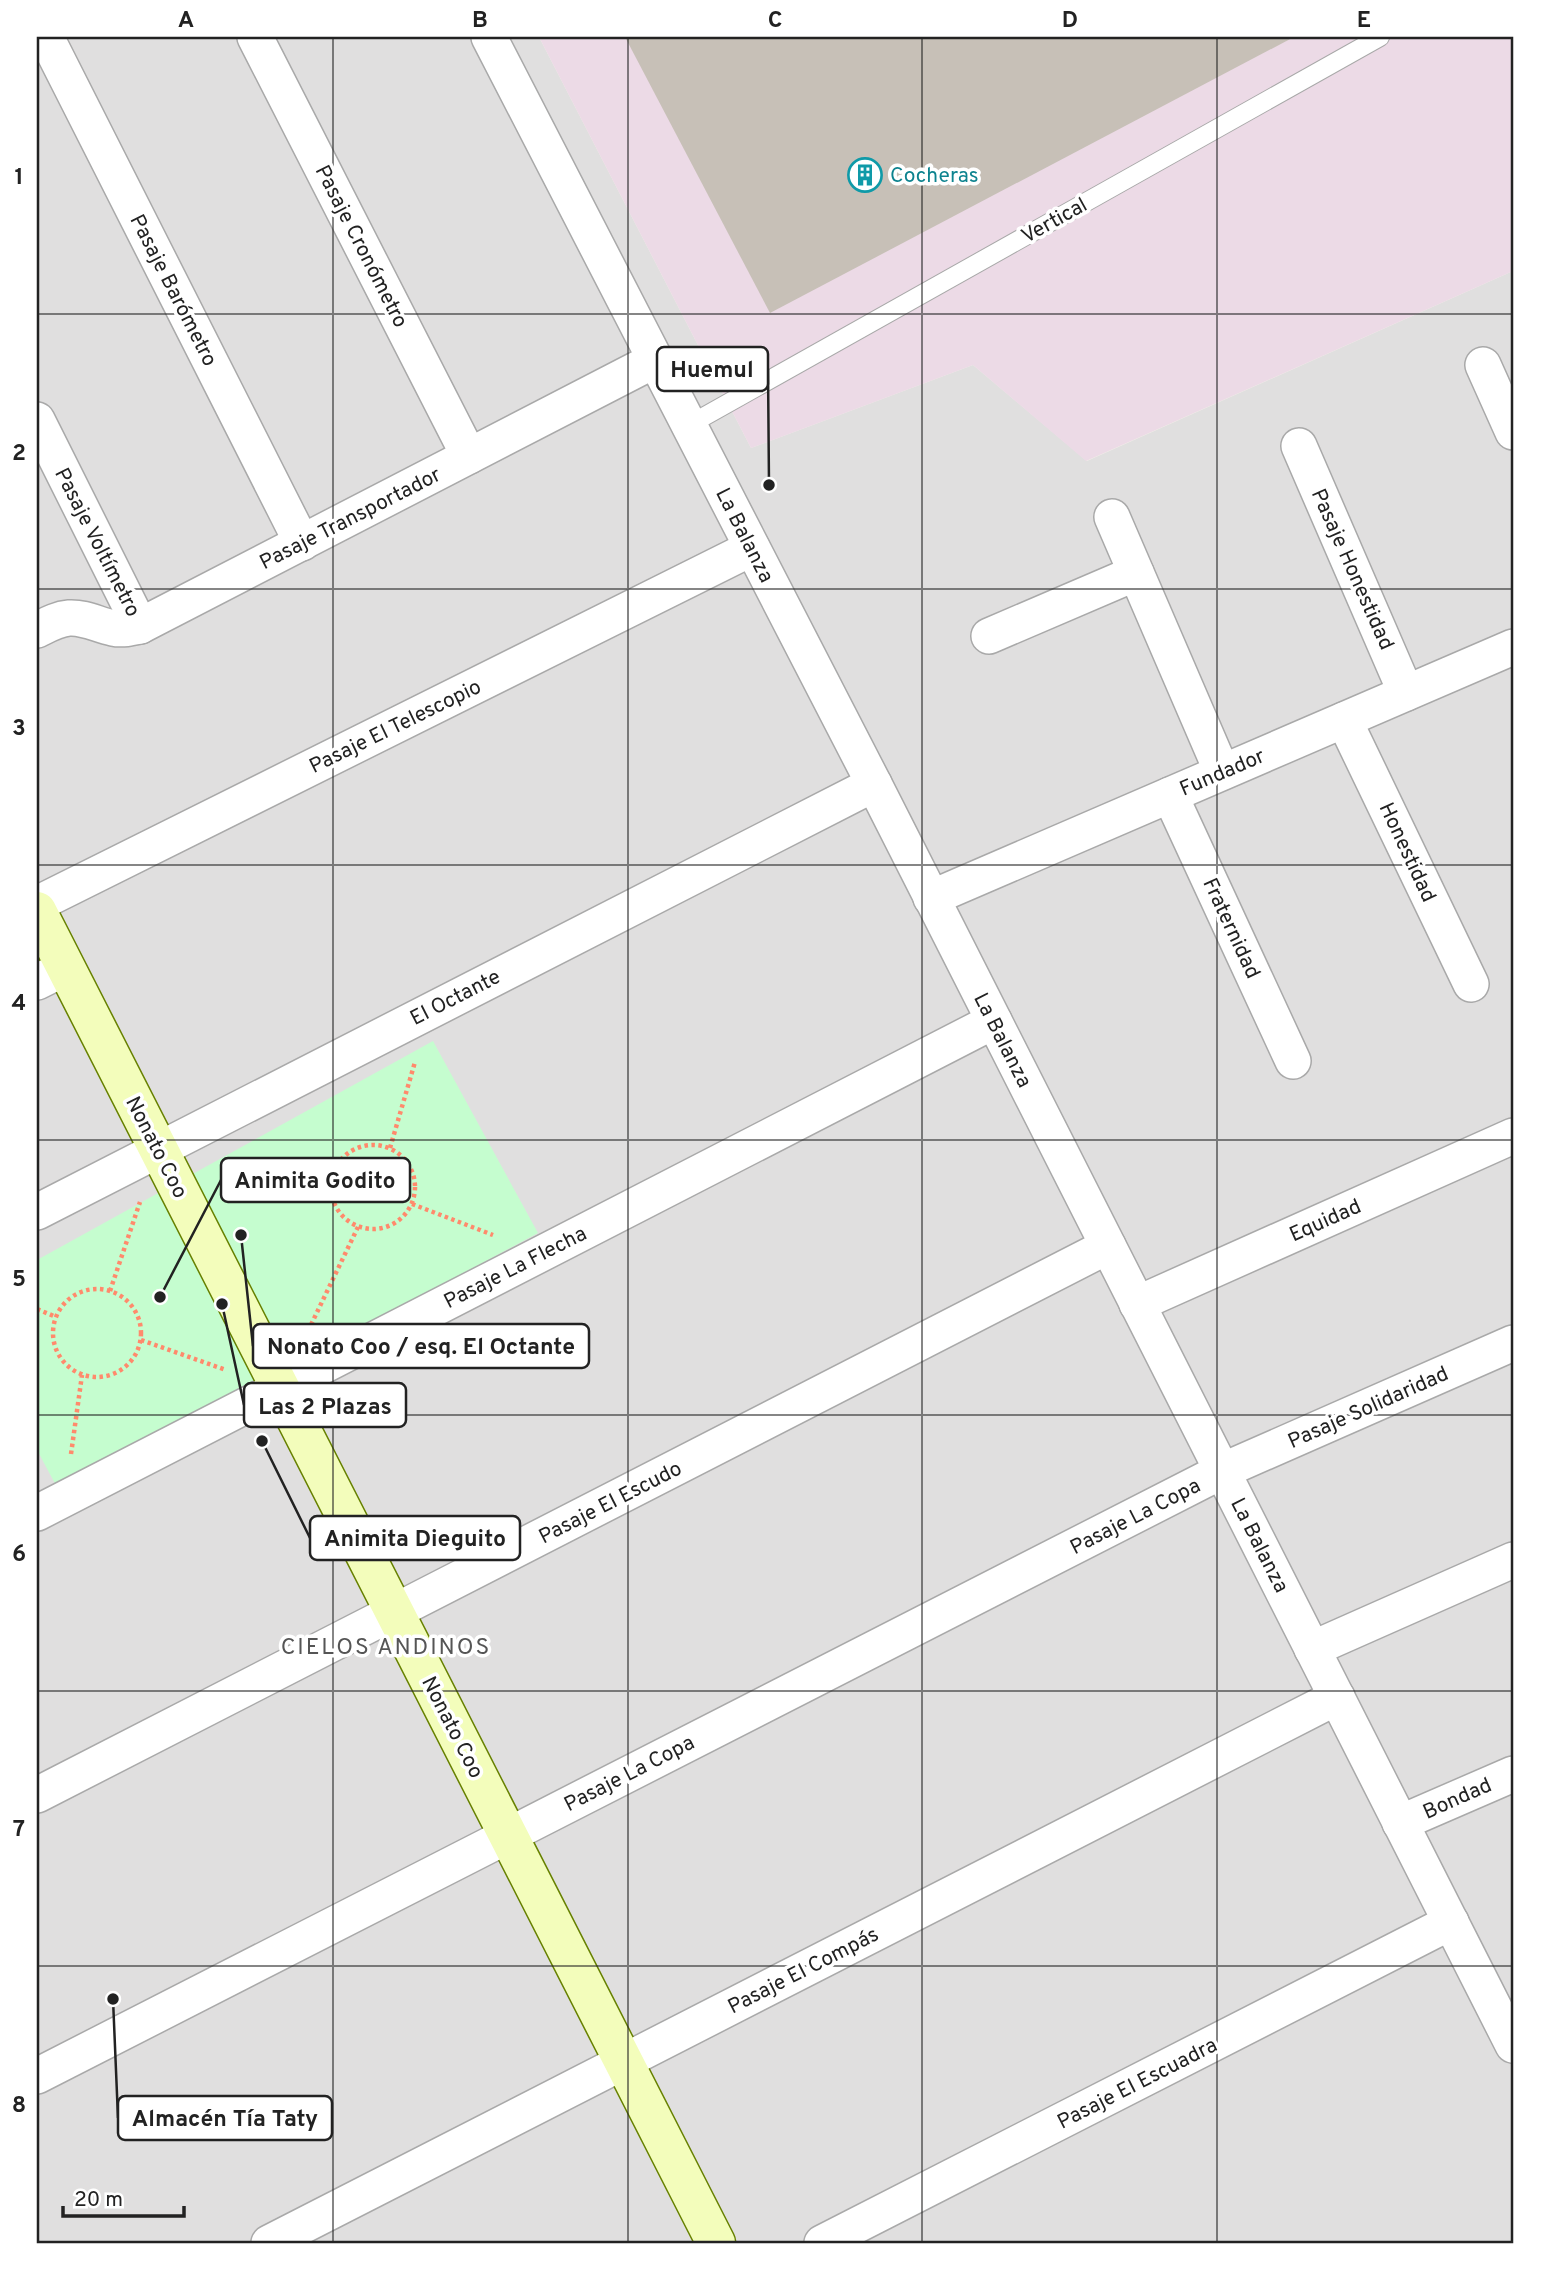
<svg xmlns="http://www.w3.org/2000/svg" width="1550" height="2280" font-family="Overpass,sans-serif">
<rect width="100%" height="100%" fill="#f2f0e8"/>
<path fill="#e0dfdf" d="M 37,37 L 539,37 L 751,448 L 973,365 L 1087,461 L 1513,271 L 1513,2243 L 37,2243 Z"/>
<path fill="#ecdae6" d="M 539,37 L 1513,37 L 1513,271 L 1086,461 L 973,365 L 751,448 Z"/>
<path fill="#c5fdcf" d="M 433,1041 L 538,1233 L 59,1491 L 37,1450 L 37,1260 Z"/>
<path fill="#c7c0b7" d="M 625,37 L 1294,37 L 770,313 Z"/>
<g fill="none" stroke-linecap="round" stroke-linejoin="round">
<g stroke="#a9a9a9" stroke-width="20">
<path id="lane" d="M 689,425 L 1380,37"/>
</g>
<g stroke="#a9a9a9" stroke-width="38">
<g id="street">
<path d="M 46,37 L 302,543"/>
<path d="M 255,37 L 469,456"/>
<path d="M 489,37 L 874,784 L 1513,2045"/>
<path d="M 1483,365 L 1513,432"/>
<path d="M 37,420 L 140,626"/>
<path d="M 1299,446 L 1406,693"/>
<path d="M 1112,517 L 1222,772"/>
<path d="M 37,630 C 47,625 57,619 69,618 C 85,617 98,625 113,628 C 122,630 131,628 140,626 L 655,360"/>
<path d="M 989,636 L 1136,573"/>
<path d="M 1344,720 L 1471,984"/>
<path d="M 1170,795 L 1293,1061"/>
<path d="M 931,898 L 1513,647"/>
<path d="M 37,904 L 752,548"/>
<path d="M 37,982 L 65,968"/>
<path d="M 37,1212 L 874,784"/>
<path d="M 1137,1304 L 1513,1136"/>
<path d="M 37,1513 L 994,1021"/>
<path d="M 1312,1649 L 1513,1560"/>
<path d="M 37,1795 L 1108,1246"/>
<path d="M 1400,1823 L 1513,1774"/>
<path d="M 37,2076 L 1222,1471 L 1513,1343"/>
<path d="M 269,2243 L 1337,1697"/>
<path d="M 822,2243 L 1451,1922"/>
</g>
</g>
<g stroke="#678100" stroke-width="41">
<path id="secondary" d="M 37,911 L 716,2243"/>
</g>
<g stroke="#ff8a6c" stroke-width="4.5" stroke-dasharray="3.5 3.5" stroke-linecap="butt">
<circle cx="373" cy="1187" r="42"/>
<path d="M 390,1148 L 415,1062"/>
<path d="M 226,1160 L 332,1176"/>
<path d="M 412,1204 L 493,1235"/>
<circle cx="97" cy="1333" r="44"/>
<path d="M 110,1291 L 140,1202"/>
<path d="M 37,1309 L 56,1317"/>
<path d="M 308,1331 L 358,1227"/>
<path d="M 141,1340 L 226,1370"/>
<path d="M 71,1454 L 82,1375"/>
</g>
<use href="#lane" stroke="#fff" stroke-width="18"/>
<use href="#street" stroke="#fff" stroke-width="35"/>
<use href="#secondary" stroke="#f3fdbb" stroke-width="38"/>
</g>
<path fill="none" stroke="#222" stroke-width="2" stroke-opacity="0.55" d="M 333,37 L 333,2243M 628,37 L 628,2243M 922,37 L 922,2243M 1217,37 L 1217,2243M 37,314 L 1513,314M 37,589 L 1513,589M 37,865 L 1513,865M 37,1140 L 1513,1140M 37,1415 L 1513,1415M 37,1691 L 1513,1691M 37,1966 L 1513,1966"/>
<defs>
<g id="building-ring" transform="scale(1.75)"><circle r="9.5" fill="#fff" stroke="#0f9aa8" stroke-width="1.5"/><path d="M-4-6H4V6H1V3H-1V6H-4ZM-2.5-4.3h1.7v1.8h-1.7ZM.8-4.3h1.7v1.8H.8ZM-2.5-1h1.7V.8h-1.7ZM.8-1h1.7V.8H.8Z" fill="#0f9aa8"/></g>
</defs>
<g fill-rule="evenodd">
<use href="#building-ring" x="865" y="175"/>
</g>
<g text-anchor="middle" stroke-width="7" stroke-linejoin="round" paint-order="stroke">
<g font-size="21" fill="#0d838f" stroke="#fff" text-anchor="start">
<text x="890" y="182">Cocheras</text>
</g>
<g font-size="21" fill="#222" stroke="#fff">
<text transform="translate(1054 220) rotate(-29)" y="7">Vertical</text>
<text transform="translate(362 246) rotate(63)" y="7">Pasaje Cronómetro</text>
<text transform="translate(174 290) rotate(63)" y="7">Pasaje Barómetro</text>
<text transform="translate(350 518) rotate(-27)" y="7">Pasaje Transportador</text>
<text transform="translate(745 535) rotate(63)" y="7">La Balanza</text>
<text transform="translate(98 542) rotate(63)" y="7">Pasaje Voltímetro</text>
<text transform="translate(1353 569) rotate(66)" y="7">Pasaje Honestidad</text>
<text transform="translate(395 726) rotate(-26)" y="7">Pasaje El Telescopio</text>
<text transform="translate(1222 772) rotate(-23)" y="7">Fundador</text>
<text transform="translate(1408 852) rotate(65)" y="7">Honestidad</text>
<text transform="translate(1232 928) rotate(65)" y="7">Fraternidad</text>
<text transform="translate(455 997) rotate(-27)" y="7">El Octante</text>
<text transform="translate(1003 1040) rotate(63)" y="7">La Balanza</text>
<text transform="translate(157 1147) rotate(63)" y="7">Nonato Coo</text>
<text transform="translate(1325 1220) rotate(-24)" y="7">Equidad</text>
<text transform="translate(515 1267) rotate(-27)" y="7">Pasaje La Flecha</text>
<text transform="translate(1368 1407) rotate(-24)" y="7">Pasaje Solidaridad</text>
<text transform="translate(610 1502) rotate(-27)" y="7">Pasaje El Escudo</text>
<text transform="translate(1135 1516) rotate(-27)" y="7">Pasaje La Copa</text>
<text transform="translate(1260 1545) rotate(63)" y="7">La Balanza</text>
<text transform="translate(453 1727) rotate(63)" y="7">Nonato Coo</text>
<text transform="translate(629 1773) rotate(-27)" y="7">Pasaje La Copa</text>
<text transform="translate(1457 1798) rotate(-24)" y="7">Bondad</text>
<text transform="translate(803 1970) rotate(-27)" y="7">Pasaje El Compás</text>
<text transform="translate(1137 2083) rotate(-27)" y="7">Pasaje El Escuadra</text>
</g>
<g font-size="23" letter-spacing="2" fill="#555" stroke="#fff">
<text x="386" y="1654">CIELOS ANDINOS</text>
</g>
</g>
<path fill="none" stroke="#222" stroke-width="2.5" d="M769 485L768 369M160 1297L221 1180M241 1235L253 1346M222 1304L244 1405M262 1441L310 1538M113 1999L118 2118"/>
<g fill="#222" stroke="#fff" stroke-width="2.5">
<circle cx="769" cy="485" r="7"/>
<circle cx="160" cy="1297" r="7"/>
<circle cx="241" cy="1235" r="7"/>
<circle cx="222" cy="1304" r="7"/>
<circle cx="262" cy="1441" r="7"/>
<circle cx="113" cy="1999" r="7"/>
</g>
<g fill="#fff" stroke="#222" stroke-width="2.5">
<rect x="657" y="347" width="111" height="44" rx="7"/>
<rect x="221" y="1158" width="189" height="44" rx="7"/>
<rect x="253" y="1324" width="336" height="44" rx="7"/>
<rect x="244" y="1383" width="162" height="44" rx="7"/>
<rect x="310" y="1516" width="210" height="44" rx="7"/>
<rect x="118" y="2096" width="214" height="44" rx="7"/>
</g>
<g font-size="23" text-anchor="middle" font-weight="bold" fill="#222">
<text x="712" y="377">Huemul</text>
<text x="315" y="1188">Animita Godito</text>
<text x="421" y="1354">Nonato Coo / esq. El Octante</text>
<text x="325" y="1414">Las 2 Plazas</text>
<text x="415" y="1546">Animita Dieguito</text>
<text x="225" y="2126">Almacén Tía Taty</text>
</g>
<rect width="1550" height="2280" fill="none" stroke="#ffffff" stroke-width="77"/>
<path d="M63 2206v10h121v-10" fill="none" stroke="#222222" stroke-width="3.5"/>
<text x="74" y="2206" font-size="21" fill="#222222" stroke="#ffffff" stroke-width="5" paint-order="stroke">20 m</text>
<rect x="38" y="38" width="1474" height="2204" fill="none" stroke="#222" stroke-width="2.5"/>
<g font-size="23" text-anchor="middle" font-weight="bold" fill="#222">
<text x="186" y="27">A</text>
<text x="480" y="27">B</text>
<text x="775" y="27">C</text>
<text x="1070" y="27">D</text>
<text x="1364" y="27">E</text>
<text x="19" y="184">1</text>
<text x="19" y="460">2</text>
<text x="19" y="735">3</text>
<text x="19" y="1010">4</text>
<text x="19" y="1286">5</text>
<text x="19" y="1561">6</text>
<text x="19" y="1836">7</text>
<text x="19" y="2112">8</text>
</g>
</svg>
